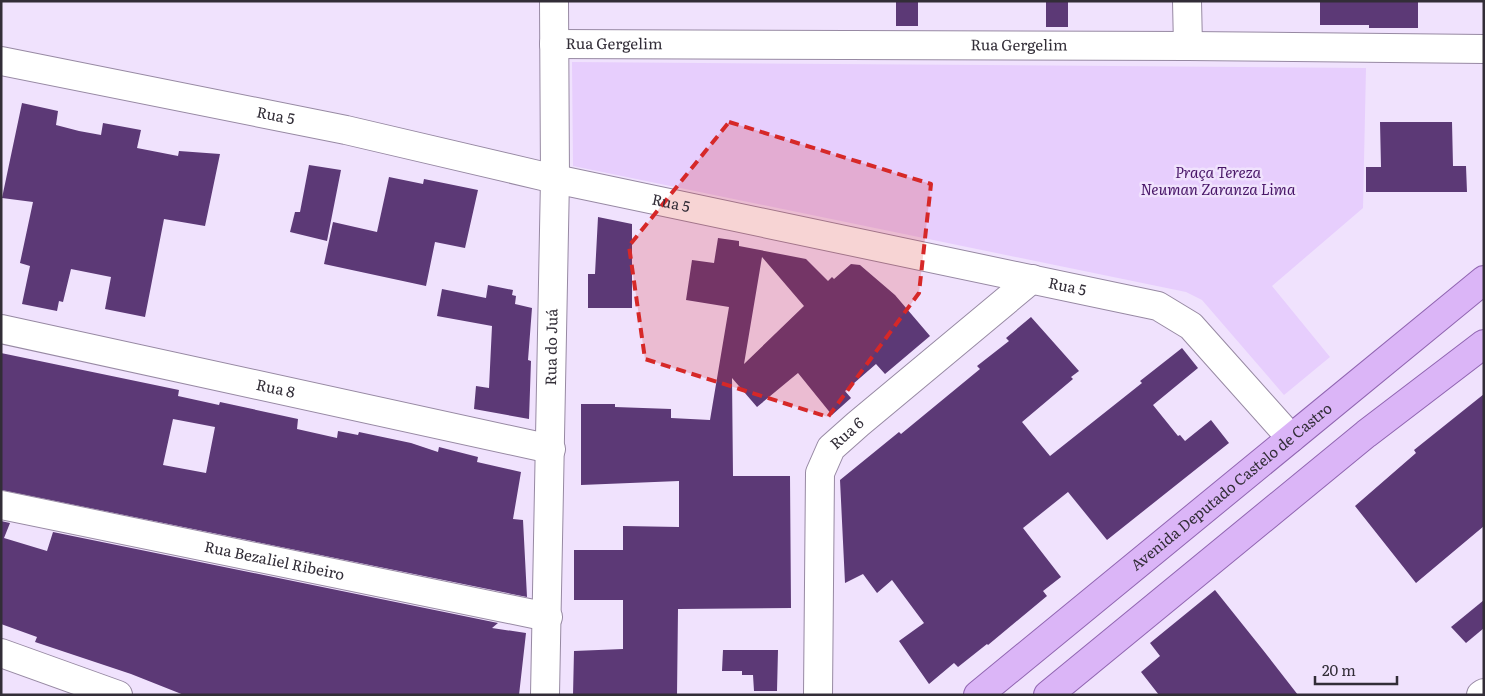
<svg xmlns="http://www.w3.org/2000/svg" width="1485" height="696" font-family="Literata,serif">
<rect width="100%" height="100%" fill="#f0e2fd"/>
<path fill="#e7cefd" d="M 572,62 L 1366,68 L 1363,208 L 1272,286 L 1330,357 L 1284,395 L 1202,300 L 1186,292 L 573,166 Z"/>
<g fill="#5c3976" fill-rule="evenodd">
<rect x="896" y="1" width="22" height="25"/>
<rect x="1046" y="1" width="22" height="26"/>
<path d="M 1320,1 L 1418,1 L 1418,28 L 1369,28 L 1369,25 L 1320,25 Z"/>
<path d="M 22,103 L 58,111 L 56,125 L 79,131 L 101,135 L 103,123 L 141,130 L 137,148 L 178,156 L 179,151 L 220,154 L 205,226 L 164,219 L 145,317 L 105,309 L 111,277 L 71,269 L 63,302 L 59,301 L 57,311 L 22,304 L 30,266 L 20,263 L 33,202 L 2,198 Z"/>
<path d="M 1380,122 L 1452,122 L 1453,166 L 1466,166 L 1467,192 L 1366,192 L 1366,167 L 1381,167 Z"/>
<path d="M 309,165 L 341,170 L 327,241 L 290,232 L 295,212 L 300,212 Z"/>
<path d="M 389,177 L 423,184 L 424,179 L 478,190 L 465,248 L 435,242 L 426,286 L 324,264 L 333,222 L 377,232 Z"/>
<path d="M 598,217 L 632,224 L 632,308 L 588,308 L 588,274 L 595,274 Z"/>
<path d="M 718,238 L 739,241 L 739,246 L 806,259 L 828,281 L 832,277 L 834,279 L 851,264 L 860,265 L 895,295 L 930,336 L 885,374 L 876,364 L 845,391 L 851,398 L 832,415 L 798,373 L 757,407 L 732,378 L 733,476 L 790,476 L 791,608 L 678,609 L 677,695 L 573,695 L 574,651 L 623,649 L 623,600 L 574,600 L 574,550 L 623,550 L 623,526 L 679,527 L 679,481 L 581,485 L 581,404 L 615,404 L 615,407 L 671,409 L 671,418 L 710,420 L 729,307 L 686,300 L 692,260 L 714,263 ZM 762,257 L 804,306 L 744,364 Z"/>
<path d="M 488,285 L 513,290 L 512,295 L 516,296 L 515,304 L 532,308 L 528,360 L 531,361 L 529,419 L 474,409 L 476,386 L 489,388 L 492,326 L 437,316 L 442,289 L 486,298 Z"/>
<path d="M 1031,317 L 1079,371 L 1071,377 L 1073,379 L 1022,422 L 1050,456 L 1142,383 L 1140,381 L 1182,348 L 1198,368 L 1153,405 L 1178,436 L 1180,435 L 1185,441 L 1211,420 L 1229,443 L 1107,540 L 1068,492 L 1023,528 L 1061,577 L 1043,591 L 1047,596 L 988,645 L 987,644 L 958,667 L 954,663 L 929,684 L 899,641 L 924,623 L 892,580 L 877,593 L 863,574 L 845,583 L 840,480 L 899,432 L 901,434 L 980,369 L 977,366 L 1009,341 L 1006,338 Z"/>
<path d="M 1,353 L 179,390 L 178,396 L 219,405 L 220,402 L 298,419 L 297,429 L 337,438 L 338,431 L 358,435 L 359,432 L 411,443 L 438,452 L 439,447 L 478,457 L 477,462 L 521,472 L 513,519 L 523,520 L 527,597 L 1,490 ZM 173,419 L 215,427 L 206,473 L 163,465 Z"/>
<path d="M 1484,394 L 1484,526 L 1416,583 L 1355,506 L 1416,453 L 1414,450 Z"/>
<path d="M 1,521 L 10,523 L 4,538 L 47,551 L 53,532 L 498,623 L 492,628 L 526,633 L 519,695 L 184,695 L 131,674 L 35,642 L 37,637 L 1,624 Z"/>
<path d="M 1215,590 L 1263,650 L 1298,695 L 1159,695 L 1141,672 L 1160,656 L 1150,643 Z"/>
<path d="M 1484,600 L 1484,628 L 1466,643 L 1451,627 Z"/>
<path d="M 723,650 L 778,650 L 777,691 L 754,691 L 753,675 L 742,675 L 742,671 L 722,671 Z"/>
</g>
<g fill="none" stroke-linecap="round" stroke-linejoin="round">
<g stroke="#9789a3" stroke-width="30">
<g id="minor">
<path d="M 1187,1 L 1188,46"/>
<path id="s1" d="M 554,44 L 1188,46 L 1484,49"/>
<path id="s2" d="M 1,61 L 346,130 L 555,179 L 1158,306 L 1191,326 L 1291,438"/>
<path id="s3" d="M 1,329 L 551,449"/>
<path id="s4" d="M 1,505 L 548,617"/>
<path d="M 1,653 L 118,695"/>
<path id="s5" d="M 545,695 L 555,179 L 554,1"/>
<path id="s6" d="M 818,695 L 820,473 L 831,448 L 858,424 L 1032,279"/>
<path d="M 1481,695 L 1484,693"/>
</g>
</g>
<g stroke="#9065b1" stroke-width="30">
<g id="major">
<path id="s7" d="M 978,695 L 1484,280"/>
<path d="M 1048,695 L 1366,434 L 1484,344"/>
</g>
</g>
<use href="#minor" stroke="#fff" stroke-width="28"/>
<use href="#major" stroke="#dbb5f7" stroke-width="28"/>
</g>
<path fill="#d62828" fill-opacity="0.2" stroke="#d62828" stroke-width="4" stroke-dasharray="10 6" stroke-linejoin="round" d="M 729,122 L 931,184 L 919,293 L 828,417 L 645,359 L 629,246 Z"/>
<g text-anchor="middle" stroke-width="5" stroke-linejoin="round" paint-order="stroke">
<g font-size="15" fill="#322d37" stroke="#f0e2fd">
<text dy="5" stroke="none"><textPath href="#s1" startOffset="60">Rua Gergelim</textPath></text>
<text dy="5" stroke="none"><textPath href="#s1" startOffset="465">Rua Gergelim</textPath></text>
<text dy="5" stroke="none"><textPath href="#s2" startOffset="280">Rua 5</textPath></text>
<text dy="5" stroke="none"><textPath href="#s2" startOffset="685">Rua 5</textPath></text>
<text dy="5" stroke="none"><textPath href="#s2" startOffset="1090">Rua 5</textPath></text>
<text dy="5" stroke="none"><textPath href="#s5" startOffset="348">Rua do Juá</textPath></text>
<text dy="5" stroke="none"><textPath href="#s3" startOffset="281">Rua 8</textPath></text>
<text dy="5" stroke="none"><textPath href="#s6" startOffset="271">Rua 6</textPath></text>
<text dy="5" stroke="none"><textPath href="#s7" startOffset="328">Avenida Deputado Castelo de Castro</textPath></text>
<text dy="5" stroke="none"><textPath href="#s4" startOffset="279">Rua Bezaliel Ribeiro</textPath></text>
</g>
<g font-size="15" font-style="italic" fill="#481667" stroke="#f0e2fd">
<text x="1218" y="178">Praça Tereza<tspan x="1218" dy="17">Neuman Zaranza Lima</tspan></text>
</g>
</g>
<rect width="1485" height="696" fill="none" stroke="#322d37" stroke-width="5"/>
<path d="M1315 676v8h82v-8" fill="none" stroke="#322d37" stroke-width="2.5"/>
<text x="1322" y="676" font-size="15" fill="#322d37" stroke="#f0e2fd" stroke-width="4" paint-order="stroke">20 m</text>
</svg>
